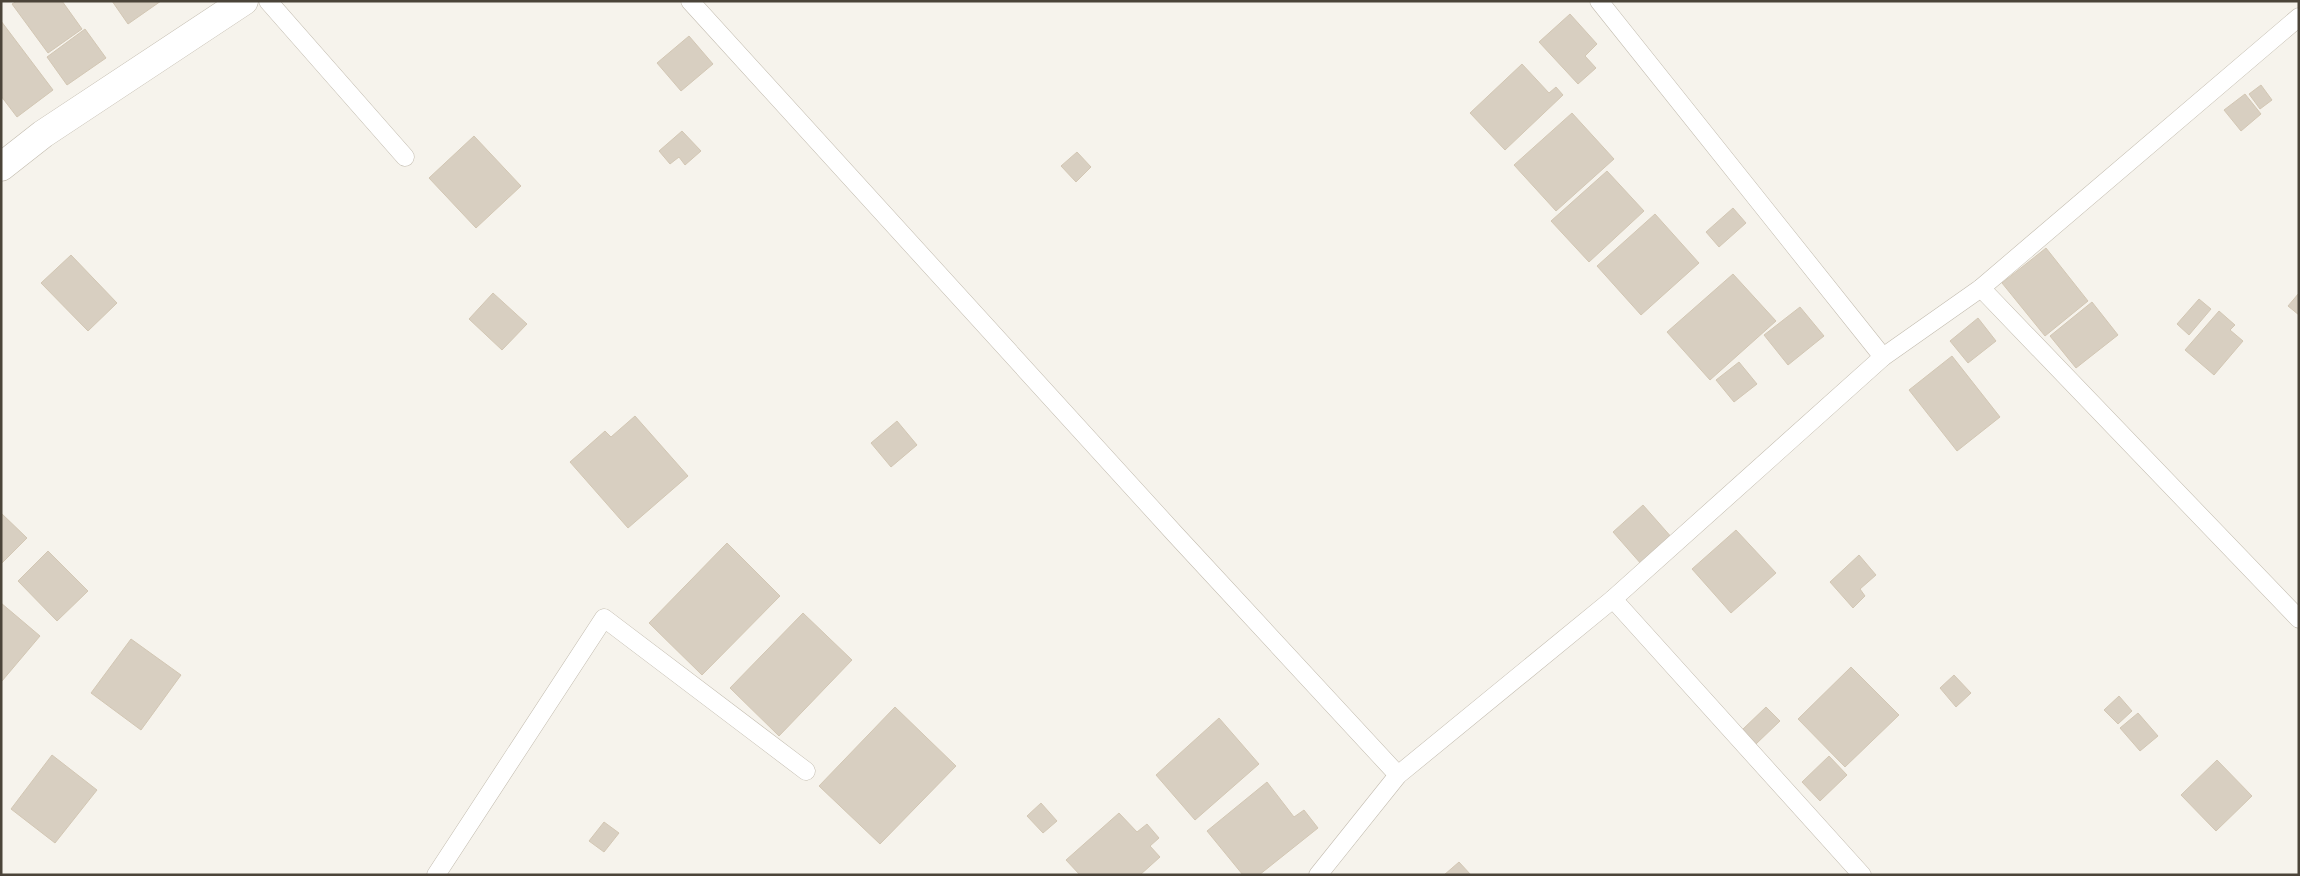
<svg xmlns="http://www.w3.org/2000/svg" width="2300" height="876" font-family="Helvetica,sans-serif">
<rect width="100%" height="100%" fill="#f6f3ec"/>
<g fill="#d8cfc1" stroke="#d3c7b4">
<path d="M 17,1 L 62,1 L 82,29 L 48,53 L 12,4 Z"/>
<path d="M 112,1 L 161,1 L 128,24 Z"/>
<path d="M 1570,14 L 1597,44 L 1585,56 L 1596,68 L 1578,84 L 1539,42 Z"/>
<path d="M 1,21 L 53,90 L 17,117 L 1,96 Z"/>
<path d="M 85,29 L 106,58 L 67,85 L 47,57 Z"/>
<path d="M 689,36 L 713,64 L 681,91 L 657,63 Z"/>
<path d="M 1522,64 L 1549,93 L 1556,87 L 1563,95 L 1505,150 L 1470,113 Z"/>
<path d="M 2261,85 L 2272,100 L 2260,109 L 2249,94 Z"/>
<path d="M 2245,94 L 2261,114 L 2241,131 L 2224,110 Z"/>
<path d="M 1572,113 L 1614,159 L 1556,211 L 1514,165 Z"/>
<path d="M 682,131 L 701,151 L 685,165 L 679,157 L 670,164 L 659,151 Z"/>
<path d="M 474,136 L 521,186 L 476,228 L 429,178 Z"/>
<path d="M 1077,152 L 1091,167 L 1076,182 L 1061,166 Z"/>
<path d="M 1607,171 L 1644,211 L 1589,262 L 1551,221 Z"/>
<path d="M 1733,208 L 1746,223 L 1719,247 L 1706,232 Z"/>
<path d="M 1655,214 L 1699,263 L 1641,315 L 1597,266 Z"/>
<path d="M 2046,248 L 2088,301 L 2045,336 L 2002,283 Z"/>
<path d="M 71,255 L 117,303 L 88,331 L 41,283 Z"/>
<path d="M 1733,274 L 1776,321 L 1710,380 L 1667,332 Z"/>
<path d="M 493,293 L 527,324 L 502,350 L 469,319 Z"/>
<path d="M 2299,293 L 2299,315 L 2288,306 Z"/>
<path d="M 2199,299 L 2211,309 L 2189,335 L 2177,324 Z"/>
<path d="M 2092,302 L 2118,335 L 2076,368 L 2050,336 Z"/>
<path d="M 1800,307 L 1824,336 L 1788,365 L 1764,335 Z"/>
<path d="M 2219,311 L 2235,325 L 2230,330 L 2243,341 L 2214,375 L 2185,350 Z"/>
<path d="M 1978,318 L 1996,341 L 1968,363 L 1950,341 Z"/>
<path d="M 1952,356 L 2000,417 L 1957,451 L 1909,390 Z"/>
<path d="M 1739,362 L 1757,384 L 1734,402 L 1716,380 Z"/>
<path d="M 635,416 L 688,476 L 628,528 L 570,462 L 605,431 L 611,437 Z"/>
<path d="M 897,421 L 917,445 L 891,467 L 871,443 Z"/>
<path d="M 1643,505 L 1673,539 L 1642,565 L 1613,532 Z"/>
<path d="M 1,513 L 27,538 L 1,564 Z"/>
<path d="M 1736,530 L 1776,573 L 1731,613 L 1692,569 Z"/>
<path d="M 727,543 L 780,596 L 702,675 L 649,623 Z"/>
<path d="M 48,551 L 88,591 L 57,621 L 18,581 Z"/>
<path d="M 1859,555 L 1876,575 L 1860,589 L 1865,596 L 1853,608 L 1830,582 Z"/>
<path d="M 1,603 L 40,636 L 2,681 L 1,680 Z"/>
<path d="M 803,613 L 852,660 L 779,736 L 730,688 Z"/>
<path d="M 131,639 L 181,675 L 141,730 L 91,693 Z"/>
<path d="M 1851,667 L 1899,715 L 1845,767 L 1798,719 Z"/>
<path d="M 1954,675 L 1971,693 L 1956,707 L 1940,688 Z"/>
<path d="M 2119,696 L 2132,711 L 2118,724 L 2104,710 Z"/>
<path d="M 895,707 L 956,766 L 880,844 L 819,786 Z"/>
<path d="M 1766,707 L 1780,721 L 1756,744 L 1742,730 Z"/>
<path d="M 2138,713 L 2158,736 L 2140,751 L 2120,728 Z"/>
<path d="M 1219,718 L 1259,764 L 1195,820 L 1156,775 Z"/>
<path d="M 52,755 L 97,790 L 55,843 L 11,809 Z"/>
<path d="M 1829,756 L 1847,775 L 1820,801 L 1802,782 Z"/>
<path d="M 2217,760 L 2252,796 L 2216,831 L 2181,795 Z"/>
<path d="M 1267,782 L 1294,817 L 1304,810 L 1318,828 L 1259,875 L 1243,875 L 1207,831 Z"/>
<path d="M 1041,803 L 1057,821 L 1043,833 L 1027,816 Z"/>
<path d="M 1119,813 L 1137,832 L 1147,824 L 1159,838 L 1150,846 L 1160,857 L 1140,875 L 1080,875 L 1066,860 Z"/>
<path d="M 604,822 L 619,833 L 604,852 L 589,841 Z"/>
<path d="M 1459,862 L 1471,875 L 1444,875 Z"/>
</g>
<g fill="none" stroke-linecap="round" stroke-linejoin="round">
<g stroke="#c2bbae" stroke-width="19">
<g id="service">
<path d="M 268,1 L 405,157"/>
<path d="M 690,1 L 1175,534 L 1398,775"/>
<path d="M 1599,1 L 1883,357"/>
<path d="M 1981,288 L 2299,619"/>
<path d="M 1613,599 L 1862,875"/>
<path d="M 436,875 L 604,618 L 806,771"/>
<path d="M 1318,875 L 1398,775 L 1613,599 L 1883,357 L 1981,288 L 2299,17"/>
</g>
</g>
<g stroke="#c2bbae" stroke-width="29">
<path id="minor" d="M 1,167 L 43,134 L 244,1"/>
</g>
<use href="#service" stroke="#fff" stroke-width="18"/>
<use href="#minor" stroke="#fff" stroke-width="28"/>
</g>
<rect width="2300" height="876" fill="none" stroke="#4b4439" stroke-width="5"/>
</svg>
